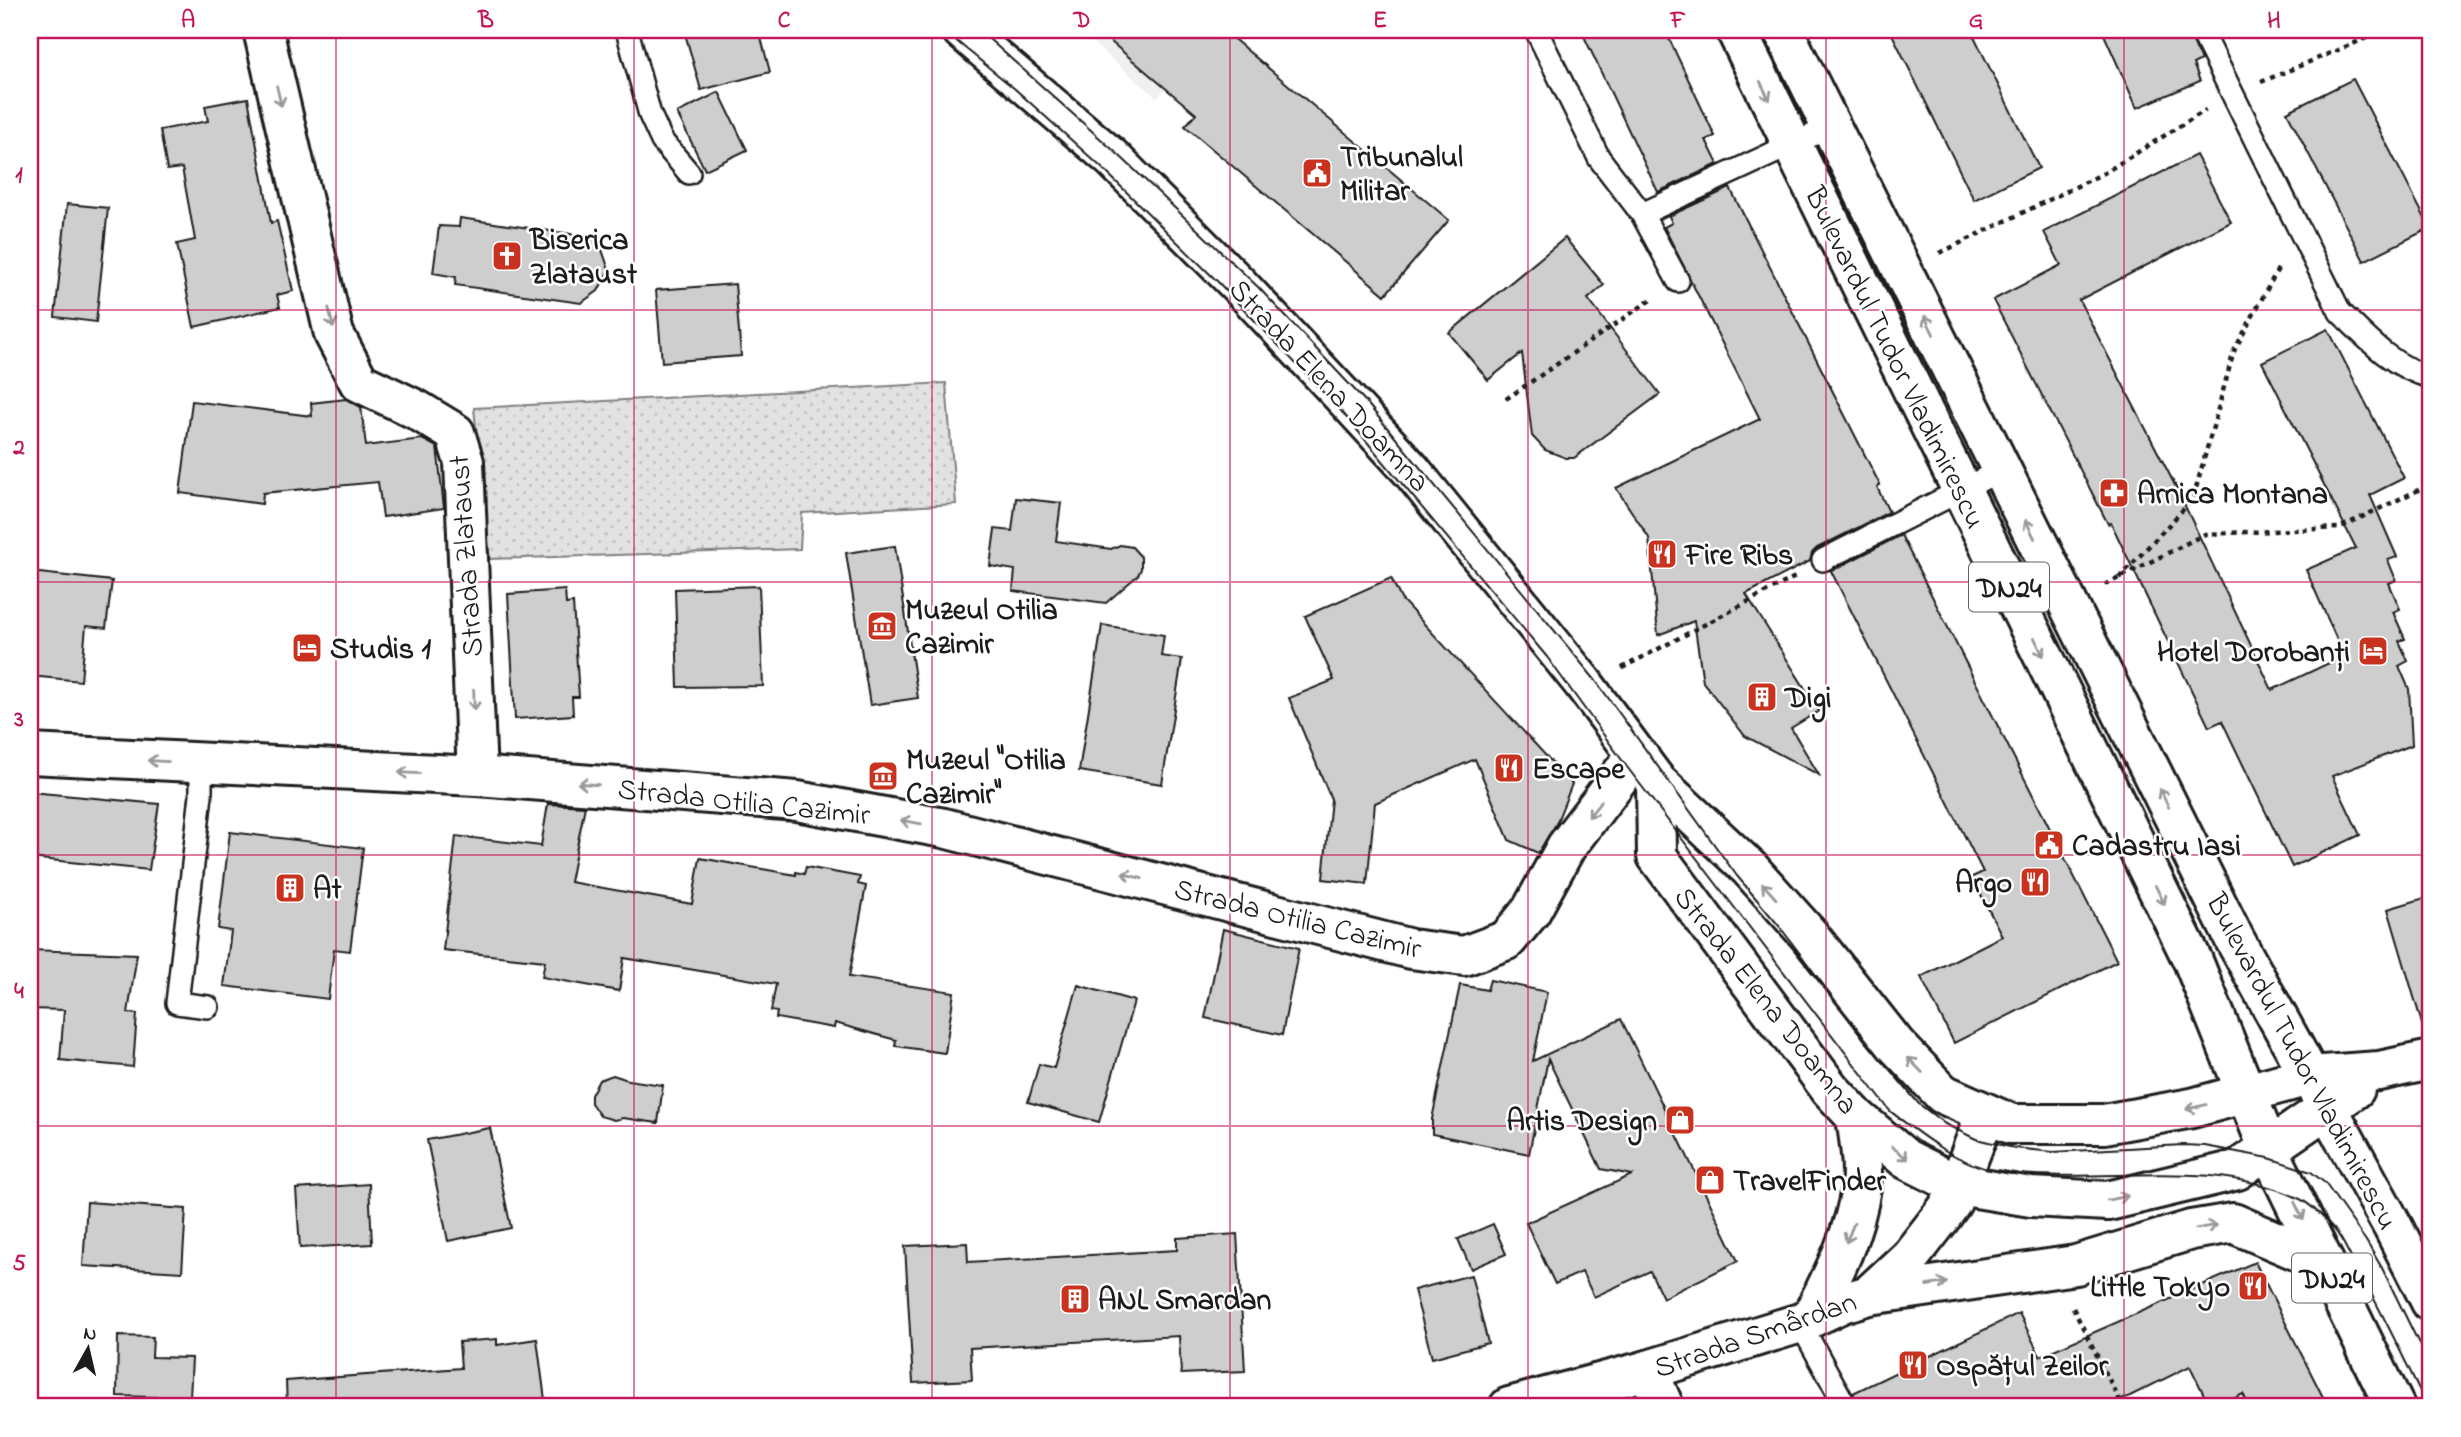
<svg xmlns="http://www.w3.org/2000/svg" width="2461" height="1437" font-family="'Indie Flower',sans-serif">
<defs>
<pattern id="grass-dots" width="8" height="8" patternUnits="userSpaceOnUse" patternTransform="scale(1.75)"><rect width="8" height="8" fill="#e2e2e2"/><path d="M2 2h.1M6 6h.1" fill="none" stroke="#c1c1c1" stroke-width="1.8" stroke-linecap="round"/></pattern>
</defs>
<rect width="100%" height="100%" fill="#fff"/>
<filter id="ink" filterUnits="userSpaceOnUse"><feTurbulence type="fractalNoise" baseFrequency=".0143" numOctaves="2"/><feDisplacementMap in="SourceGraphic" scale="14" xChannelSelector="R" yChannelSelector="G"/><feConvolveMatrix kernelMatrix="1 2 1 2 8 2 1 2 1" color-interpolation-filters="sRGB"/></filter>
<g filter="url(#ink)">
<path fill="#f0f0f0" d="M 1078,30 L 1248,30 L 1185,104 L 1166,88 L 1157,98 Z"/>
<path fill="url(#grass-dots)" stroke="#7f7f7f" stroke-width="2" d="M 946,383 L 956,504 L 802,513 L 800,549 L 490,559 L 474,408 Z"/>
<g fill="#cecece" stroke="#1c1c1c" stroke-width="2">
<path d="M 684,30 L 759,30 L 770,72 L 701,90 Z"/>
<path d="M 1097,30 L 1223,30 L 1449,220 L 1385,295 L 1185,126 L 1196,114 Z"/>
<path d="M 1581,30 L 1665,30 L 1715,136 L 1706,140 L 1718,164 L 1658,192 Z"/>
<path d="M 1890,30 L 1971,30 L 2039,168 L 1974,200 Z"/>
<path d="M 2102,30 L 2188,30 L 2201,60 L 2193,64 L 2200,81 L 2137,108 Z"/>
<path d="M 2353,79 L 2430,228 L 2364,261 L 2287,112 Z"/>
<path d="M 719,92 L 747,150 L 705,170 L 677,113 Z"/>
<path d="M 248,98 L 271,223 L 277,221 L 293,291 L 277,295 L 280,307 L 194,327 L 177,244 L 195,240 L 182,168 L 167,170 L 160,130 L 208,121 L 205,106 Z"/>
<path d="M 2196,155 L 2231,222 L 2079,300 L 2177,489 L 2272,690 L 2344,656 L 2306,570 L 2356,548 L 2262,362 L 2328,329 L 2404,478 L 2370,495 L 2397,557 L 2388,560 L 2396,580 L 2389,583 L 2400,609 L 2393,612 L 2405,639 L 2399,641 L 2408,661 L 2399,666 L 2409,689 L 2412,745 L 2332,776 L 2360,835 L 2292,867 L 2222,721 L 2209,727 L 2111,523 L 2108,524 L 1993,300 L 2061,265 L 2044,232 Z"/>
<path d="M 1730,188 L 1880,485 L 1877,487 L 1889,512 L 1817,548 L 1812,553 L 1810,561 L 1746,594 L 1819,711 L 1791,728 L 1819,775 L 1745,736 L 1703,682 L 1694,621 L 1658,635 L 1649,538 L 1616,488 L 1760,419 L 1664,227 L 1672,223 L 1669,216 Z"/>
<path d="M 67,204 L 108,208 L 96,322 L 55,317 Z"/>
<path d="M 460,218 L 598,238 L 609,270 L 598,291 L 581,303 L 455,285 L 456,277 L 433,273 L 434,266 L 439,226 L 459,227 Z"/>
<path d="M 1565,238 L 1604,285 L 1588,299 L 1660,394 L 1574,458 L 1566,458 L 1545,450 L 1532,436 L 1522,353 L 1488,380 L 1449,333 Z"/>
<path d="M 735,284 L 741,356 L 662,362 L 656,290 Z"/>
<path d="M 346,399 L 361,407 L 366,446 L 422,439 L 437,447 L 444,508 L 383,517 L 378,482 L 263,493 L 262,504 L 180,493 L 192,401 L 312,416 L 311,403 Z"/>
<path d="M 1016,498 L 1061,503 L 1056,541 L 1111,549 L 1120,545 L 1132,547 L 1141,557 L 1141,569 L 1138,575 L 1106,603 L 1013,591 L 1015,570 L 990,566 L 995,529 L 1012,531 Z"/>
<path d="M 1901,535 L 2117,961 L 1954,1043 L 1921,977 L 2002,936 L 1972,877 L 1983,872 L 1831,571 Z"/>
<path d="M 895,546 L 918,698 L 870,705 L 846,553 Z"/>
<path d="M 30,572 L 112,581 L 106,628 L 86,626 L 81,681 L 30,676 Z"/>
<path d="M 1391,578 L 1401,599 L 1572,784 L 1556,824 L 1538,853 L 1509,840 L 1475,759 L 1375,803 L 1367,884 L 1323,879 L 1331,799 L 1289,698 L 1334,680 L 1305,616 Z"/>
<path d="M 759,586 L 763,686 L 678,687 L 675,589 Z"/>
<path d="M 565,590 L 566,604 L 573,603 L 579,697 L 572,697 L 573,715 L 515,719 L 508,594 Z"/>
<path d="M 1102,625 L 1164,635 L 1161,656 L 1182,659 L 1162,784 L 1079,771 Z"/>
<path d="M 30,792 L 159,804 L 149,870 L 30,858 Z"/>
<path d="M 548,804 L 585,806 L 570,882 L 692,904 L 700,858 L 796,875 L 796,872 L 804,874 L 806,867 L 860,877 L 858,884 L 866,886 L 849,977 L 954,992 L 945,1053 L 895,1046 L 896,1040 L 835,1023 L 834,1028 L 776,1018 L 777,1012 L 771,1011 L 776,984 L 624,958 L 619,991 L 542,977 L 545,961 L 443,950 L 456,836 L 541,846 Z"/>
<path d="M 230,832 L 363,848 L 350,951 L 334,949 L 328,999 L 224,986 L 231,931 L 218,929 Z"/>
<path d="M 2431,896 L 2431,1022 L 2422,1024 L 2388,909 Z"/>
<path d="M 1223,929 L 1299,948 L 1282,1035 L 1205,1018 Z"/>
<path d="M 30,950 L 137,954 L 128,1013 L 137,1014 L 133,1067 L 60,1060 L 64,1010 L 30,1009 Z"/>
<path d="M 1490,980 L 1547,992 L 1533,1061 L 1621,1019 L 1738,1261 L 1663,1298 L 1650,1271 L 1594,1297 L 1582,1272 L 1555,1284 L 1526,1223 L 1632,1175 L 1601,1169 L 1548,1059 L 1529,1154 L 1432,1134 L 1432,1119 L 1460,985 L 1487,990 Z"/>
<path d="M 1078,985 L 1134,1001 L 1099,1122 L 1028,1102 L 1039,1064 L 1054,1068 Z"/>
<path d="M 613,1075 L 628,1080 L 663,1085 L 658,1123 L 623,1118 L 614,1120 L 600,1116 L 591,1103 L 591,1095 L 599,1080 Z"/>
<path d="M 490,1128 L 511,1228 L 448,1241 L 427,1140 Z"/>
<path d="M 369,1184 L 372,1244 L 300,1248 L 296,1189 Z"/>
<path d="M 87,1202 L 186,1209 L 182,1272 L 83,1266 Z"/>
<path d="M 1493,1224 L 1506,1254 L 1471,1269 L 1458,1239 Z"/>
<path d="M 1237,1234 L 1245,1371 L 1181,1374 L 1179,1336 L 970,1348 L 972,1380 L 913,1383 L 905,1246 L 967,1243 L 968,1262 L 1177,1250 L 1177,1238 Z"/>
<path d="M 2255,1262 L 2328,1407 L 2250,1407 L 2243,1394 L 2216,1407 L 2210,1407 L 2190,1366 L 2108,1407 L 1859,1407 L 1853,1393 L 2019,1313 L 2040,1356 Z"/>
<path d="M 1471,1275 L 1488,1343 L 1432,1358 L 1414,1290 Z"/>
<path d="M 118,1336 L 153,1337 L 152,1357 L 192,1358 L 190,1398 L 117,1396 Z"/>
<path d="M 497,1339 L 497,1345 L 537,1339 L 545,1400 L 503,1405 L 503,1407 L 287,1407 L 286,1381 L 461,1368 L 459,1342 Z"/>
</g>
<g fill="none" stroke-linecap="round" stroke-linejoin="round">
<g stroke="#1c1c1c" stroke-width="26">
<g id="service">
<path d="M 627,30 L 650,115 L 662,141 L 689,173"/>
<path d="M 1536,30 L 1599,158 L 1642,214 L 1830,127"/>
<path d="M 2201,30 L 2340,312 C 2367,339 2393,368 2431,377"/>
<path d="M 1642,214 L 1678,281"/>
<path d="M 1823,560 L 2001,470"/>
<path d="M 201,763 L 201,795 L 177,1003 L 208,1007"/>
<path d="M 1800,1323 L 1846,1407"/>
</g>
</g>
<g stroke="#1c1c1c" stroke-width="44">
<g id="minor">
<path d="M 263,30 L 334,334 L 359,382 L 417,410 L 455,433 L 464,462 L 477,776"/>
<path d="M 30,754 L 477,776 L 797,801 L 944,828 L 1411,949 L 1464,956 L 1507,940 L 1531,911 L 1566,847 L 1627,767 L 1640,758"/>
<path d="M 1648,1370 L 1664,1407"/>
</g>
</g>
<g stroke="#1c1c1c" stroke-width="44">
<g id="tertiary">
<path d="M 1869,1295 L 2076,1265 L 2191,1230 L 2233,1223 L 2324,1262"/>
<path d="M 1811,1318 C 1832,1277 1855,1234 1861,1187 C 1864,1164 1859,1140 1856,1117"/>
<path d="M 1509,1407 L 1648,1370 L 1800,1323 L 1842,1303 L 1869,1295 L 1910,1257 L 1942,1216 L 1952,1202 L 1986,1113"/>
</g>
</g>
<g stroke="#1c1c1c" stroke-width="44">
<g id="secondary">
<path d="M 962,30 L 1112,158 L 1237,283 L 1354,408 L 1411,470 L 1583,683 L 1656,781 L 1750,869 L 1809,935 L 1896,1045 L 1943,1094 L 2011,1124 L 2104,1124 L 2192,1108 L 2309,1076 L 2379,1071 L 2431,1060"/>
<path d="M 1656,781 L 1657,856 L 1830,1089 L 1856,1117 L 1906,1159 L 1958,1185 L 2031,1197 L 2108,1201 L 2237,1170 L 2355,1089"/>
</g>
</g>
<g stroke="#1c1c1c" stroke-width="44">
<g id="primary">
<path d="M 1736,30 L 2193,961 L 2269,1150 L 2395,1407"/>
<path d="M 1783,30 L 2235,940 L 2393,1227 L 2431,1302"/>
</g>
</g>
<g stroke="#1c1c1c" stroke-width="4.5" stroke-dasharray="5 5" stroke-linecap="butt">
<path d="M 2261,82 L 2386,30"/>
<path d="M 1940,253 L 2104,173 L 2206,110"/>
<path d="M 1506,399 L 1652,299"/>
<path d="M 2119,578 L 2193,499 L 2234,351 L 2280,265"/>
<path d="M 2105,585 L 2205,534 L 2339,528 L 2431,484"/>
<path d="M 1622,668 L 1797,576"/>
<path d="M 2073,1308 L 2123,1407"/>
</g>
<use href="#service" stroke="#fff" stroke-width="21"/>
<use href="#minor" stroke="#fff" stroke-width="38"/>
<use href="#tertiary" stroke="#fff" stroke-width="38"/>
<use href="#secondary" stroke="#fff" stroke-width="38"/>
<use href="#primary" stroke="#fff" stroke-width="38"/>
<g stroke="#1c1c1c" stroke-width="2">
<path d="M 943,30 L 1015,89 L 1101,167 L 1218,282 L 1342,412 L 1547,657 L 1627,767 L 1890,1111 C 1923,1137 1957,1164 2000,1172 C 2011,1175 2025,1174 2037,1175 C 2124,1180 2215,1160 2298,1198 C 2310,1203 2325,1219 2334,1229 C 2342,1238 2347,1251 2353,1261 C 2381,1308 2403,1358 2428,1407"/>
<path d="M 979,30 L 1122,158 L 1258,287 L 1366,402 L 1596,681 L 1737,876 L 1780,927 L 1863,1038 L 1919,1104 L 1945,1124 L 1976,1139 L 2014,1148 L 2053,1152 L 2183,1145 L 2205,1146 L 2269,1158 L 2311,1172 L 2325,1183 L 2366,1241 L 2382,1268 L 2431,1368"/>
</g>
</g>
<defs><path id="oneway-shaft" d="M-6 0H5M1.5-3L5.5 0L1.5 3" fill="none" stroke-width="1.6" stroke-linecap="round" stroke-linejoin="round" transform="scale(1.75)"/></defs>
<g stroke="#999">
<use href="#oneway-shaft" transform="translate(1765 91) rotate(64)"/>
<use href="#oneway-shaft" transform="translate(279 96) rotate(77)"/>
<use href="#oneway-shaft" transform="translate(331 318) rotate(77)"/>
<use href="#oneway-shaft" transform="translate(1929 325) rotate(-116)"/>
<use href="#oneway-shaft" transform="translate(2030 529) rotate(-116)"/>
<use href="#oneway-shaft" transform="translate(2039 647) rotate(64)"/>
<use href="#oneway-shaft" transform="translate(474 700) rotate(88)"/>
<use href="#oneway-shaft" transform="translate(158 761) rotate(-177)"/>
<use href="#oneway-shaft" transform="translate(409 773) rotate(-177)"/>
<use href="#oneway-shaft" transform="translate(588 784) rotate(-176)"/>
<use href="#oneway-shaft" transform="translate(2164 798) rotate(-117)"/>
<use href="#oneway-shaft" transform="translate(1595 809) rotate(128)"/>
<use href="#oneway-shaft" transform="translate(911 822) rotate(-170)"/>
<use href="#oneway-shaft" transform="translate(1132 876) rotate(-165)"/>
<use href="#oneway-shaft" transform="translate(1769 891) rotate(-132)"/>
<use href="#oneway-shaft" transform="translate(2160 895) rotate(64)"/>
<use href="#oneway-shaft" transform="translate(1915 1065) rotate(-134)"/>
<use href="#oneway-shaft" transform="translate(2196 1107) rotate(167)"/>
<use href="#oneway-shaft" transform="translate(1900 1153) rotate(37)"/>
<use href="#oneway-shaft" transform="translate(2118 1198) rotate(-12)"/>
<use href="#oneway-shaft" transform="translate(2299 1211) rotate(64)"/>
<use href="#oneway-shaft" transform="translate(2206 1227) rotate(-10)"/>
<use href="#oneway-shaft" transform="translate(1850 1233) rotate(112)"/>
<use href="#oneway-shaft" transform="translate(1937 1284) rotate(-9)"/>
</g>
</g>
<path fill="none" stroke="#c2185b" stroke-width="2" stroke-opacity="0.55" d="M 336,30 L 336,1407M 634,30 L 634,1407M 932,30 L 932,1407M 1230,30 L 1230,1407M 1528,30 L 1528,1407M 1826,30 L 1826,1407M 2124,30 L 2124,1407M 30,310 L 2431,310M 30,582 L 2431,582M 30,855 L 2431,855M 30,1126 L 2431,1126"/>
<defs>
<g id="civic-square" transform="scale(1.575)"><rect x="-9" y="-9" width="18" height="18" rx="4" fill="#c8321e" stroke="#fff"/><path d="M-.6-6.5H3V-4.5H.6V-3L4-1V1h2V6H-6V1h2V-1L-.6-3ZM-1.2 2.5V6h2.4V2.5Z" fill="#fff"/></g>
<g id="church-square" transform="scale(1.575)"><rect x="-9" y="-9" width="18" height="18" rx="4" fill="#c8321e" stroke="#fff"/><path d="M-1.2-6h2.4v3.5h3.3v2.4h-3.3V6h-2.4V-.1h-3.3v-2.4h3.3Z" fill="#fff"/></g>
<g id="pharmacy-square" transform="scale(1.575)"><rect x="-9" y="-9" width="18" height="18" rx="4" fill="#c8321e" stroke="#fff"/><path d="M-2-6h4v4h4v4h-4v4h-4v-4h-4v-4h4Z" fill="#fff"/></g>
<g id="restaurant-square" transform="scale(1.575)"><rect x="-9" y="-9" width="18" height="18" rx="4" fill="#c8321e" stroke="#fff"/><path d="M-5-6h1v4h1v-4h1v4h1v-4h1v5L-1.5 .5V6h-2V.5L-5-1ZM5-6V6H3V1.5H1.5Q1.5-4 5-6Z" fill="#fff"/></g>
<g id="museum-square" transform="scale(1.575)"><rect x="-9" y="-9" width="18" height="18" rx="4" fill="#c8321e" stroke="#fff"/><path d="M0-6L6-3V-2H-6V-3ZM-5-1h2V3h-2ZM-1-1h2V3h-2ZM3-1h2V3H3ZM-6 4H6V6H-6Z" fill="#fff"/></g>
<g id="hotel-square" transform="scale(1.575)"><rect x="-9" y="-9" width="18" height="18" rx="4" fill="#c8321e" stroke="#fff"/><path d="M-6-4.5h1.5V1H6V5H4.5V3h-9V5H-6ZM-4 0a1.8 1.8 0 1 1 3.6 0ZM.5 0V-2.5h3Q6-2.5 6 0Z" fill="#fff"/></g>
<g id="building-square" transform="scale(1.575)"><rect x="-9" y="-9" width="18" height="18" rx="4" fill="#c8321e" stroke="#fff"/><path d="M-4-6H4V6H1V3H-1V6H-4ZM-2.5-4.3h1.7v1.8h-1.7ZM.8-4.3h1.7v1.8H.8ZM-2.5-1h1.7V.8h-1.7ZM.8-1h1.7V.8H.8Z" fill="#fff"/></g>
<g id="shop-square" transform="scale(1.575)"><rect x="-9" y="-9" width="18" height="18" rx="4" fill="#c8321e" stroke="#fff"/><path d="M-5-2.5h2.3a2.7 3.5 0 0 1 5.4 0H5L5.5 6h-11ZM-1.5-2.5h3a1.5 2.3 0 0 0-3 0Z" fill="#fff"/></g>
</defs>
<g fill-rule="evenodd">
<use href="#civic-square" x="1317" y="173"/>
<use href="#church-square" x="507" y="256"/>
<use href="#pharmacy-square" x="2114" y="493"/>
<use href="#restaurant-square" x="1662" y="554"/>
<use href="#museum-square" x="882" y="626"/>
<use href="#hotel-square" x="307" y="648"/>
<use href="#hotel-square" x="2373" y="651"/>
<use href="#building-square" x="1762" y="697"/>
<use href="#restaurant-square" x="1509" y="768"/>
<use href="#museum-square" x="883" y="776"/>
<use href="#civic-square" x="2049" y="845"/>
<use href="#restaurant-square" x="2035" y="882"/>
<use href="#building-square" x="290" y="888"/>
<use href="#shop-square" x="1680" y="1120"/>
<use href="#shop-square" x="1710" y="1180"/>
<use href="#restaurant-square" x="2253" y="1286"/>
<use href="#building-square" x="1075" y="1299"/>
<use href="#restaurant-square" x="1913" y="1365"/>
</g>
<g text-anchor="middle" stroke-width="5" stroke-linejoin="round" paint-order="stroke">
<g fill="#fff" stroke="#606060" stroke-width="2">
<rect x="1969" y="562.5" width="80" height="49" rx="5"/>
<rect x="2292" y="1253.5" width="80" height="49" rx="5"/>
</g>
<g font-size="28" font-weight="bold" fill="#1c1c1c">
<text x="2009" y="597">DN24</text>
<text x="2332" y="1288">DN24</text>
</g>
<g font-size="30" font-weight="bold" fill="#1c1c1c" stroke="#fff" text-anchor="start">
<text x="1340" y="166">Tribunalul<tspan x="1340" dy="34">Militar</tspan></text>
<text x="530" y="249">Biserica<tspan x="530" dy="34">Zlataust</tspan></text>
<text x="2137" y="503">Arnica Montana</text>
<text x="1685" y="564">Fire Ribs</text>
<text x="905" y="619">Muzeul Otilia<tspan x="905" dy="34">Cazimir</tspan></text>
<text x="330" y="658">Studis 1</text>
<text x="2350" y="661" text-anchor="end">Hotel Dorobanți</text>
<text x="1785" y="707">Digi</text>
<text x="906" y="769">Muzeul "Otilia<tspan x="906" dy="34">Cazimir"</tspan></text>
<text x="1532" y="778">Escape</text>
<text x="2072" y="855">Cadastru Iasi</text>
<text x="2012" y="892" text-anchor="end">Argo</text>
<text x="313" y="898">At</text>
<text x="1657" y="1130" text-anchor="end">Artis Design</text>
<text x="1733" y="1190">TravelFinder</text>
<text x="2230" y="1296" text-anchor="end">Little Tokyo</text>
<text x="1098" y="1309">ANL Smardan</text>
<text x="1936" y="1375">Ospățul Zeilor</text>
</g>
<g font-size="30" fill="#1c1c1c" stroke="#fff">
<text transform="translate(1896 357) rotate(64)" y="10">Bulevardul Tudor Vladimirescu</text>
<text transform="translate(1330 385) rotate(47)" y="10">Strada Elena Doamna</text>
<text transform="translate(465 556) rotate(-94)" y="10">Strada Zlataust</text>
<text transform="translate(744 801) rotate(6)" y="10">Strada Otilia Cazimir</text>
<text transform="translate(1298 918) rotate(14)" y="10">Strada Otilia Cazimir</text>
<text transform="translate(1767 1000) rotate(52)" y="10">Strada Elena Doamna</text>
<text transform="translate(2303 1061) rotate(62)" y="10">Bulevardul Tudor Vladimirescu</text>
<text transform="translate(1755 1334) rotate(-19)" y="10">Strada Smârdan</text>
</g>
</g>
<rect width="2461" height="1437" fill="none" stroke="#fff" stroke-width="77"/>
<g transform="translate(88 1349) rotate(8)" stroke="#ffffff" stroke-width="5" paint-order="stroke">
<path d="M0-5L12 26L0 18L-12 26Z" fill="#1c1c1c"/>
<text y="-10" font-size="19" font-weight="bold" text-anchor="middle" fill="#1c1c1c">N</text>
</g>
<rect x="38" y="38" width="2384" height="1360" fill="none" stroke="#c2185b" stroke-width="2.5"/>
<g font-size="23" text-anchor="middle" font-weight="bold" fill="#c2185b">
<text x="188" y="27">A</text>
<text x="486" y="27">B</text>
<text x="784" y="27">C</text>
<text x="1082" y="27">D</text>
<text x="1380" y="27">E</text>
<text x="1678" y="27">F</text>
<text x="1976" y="27">G</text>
<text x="2274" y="27">H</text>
<text x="19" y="182">1</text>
<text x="19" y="454">2</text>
<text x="19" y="726">3</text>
<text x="19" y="998">4</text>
<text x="19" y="1270">5</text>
</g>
</svg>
